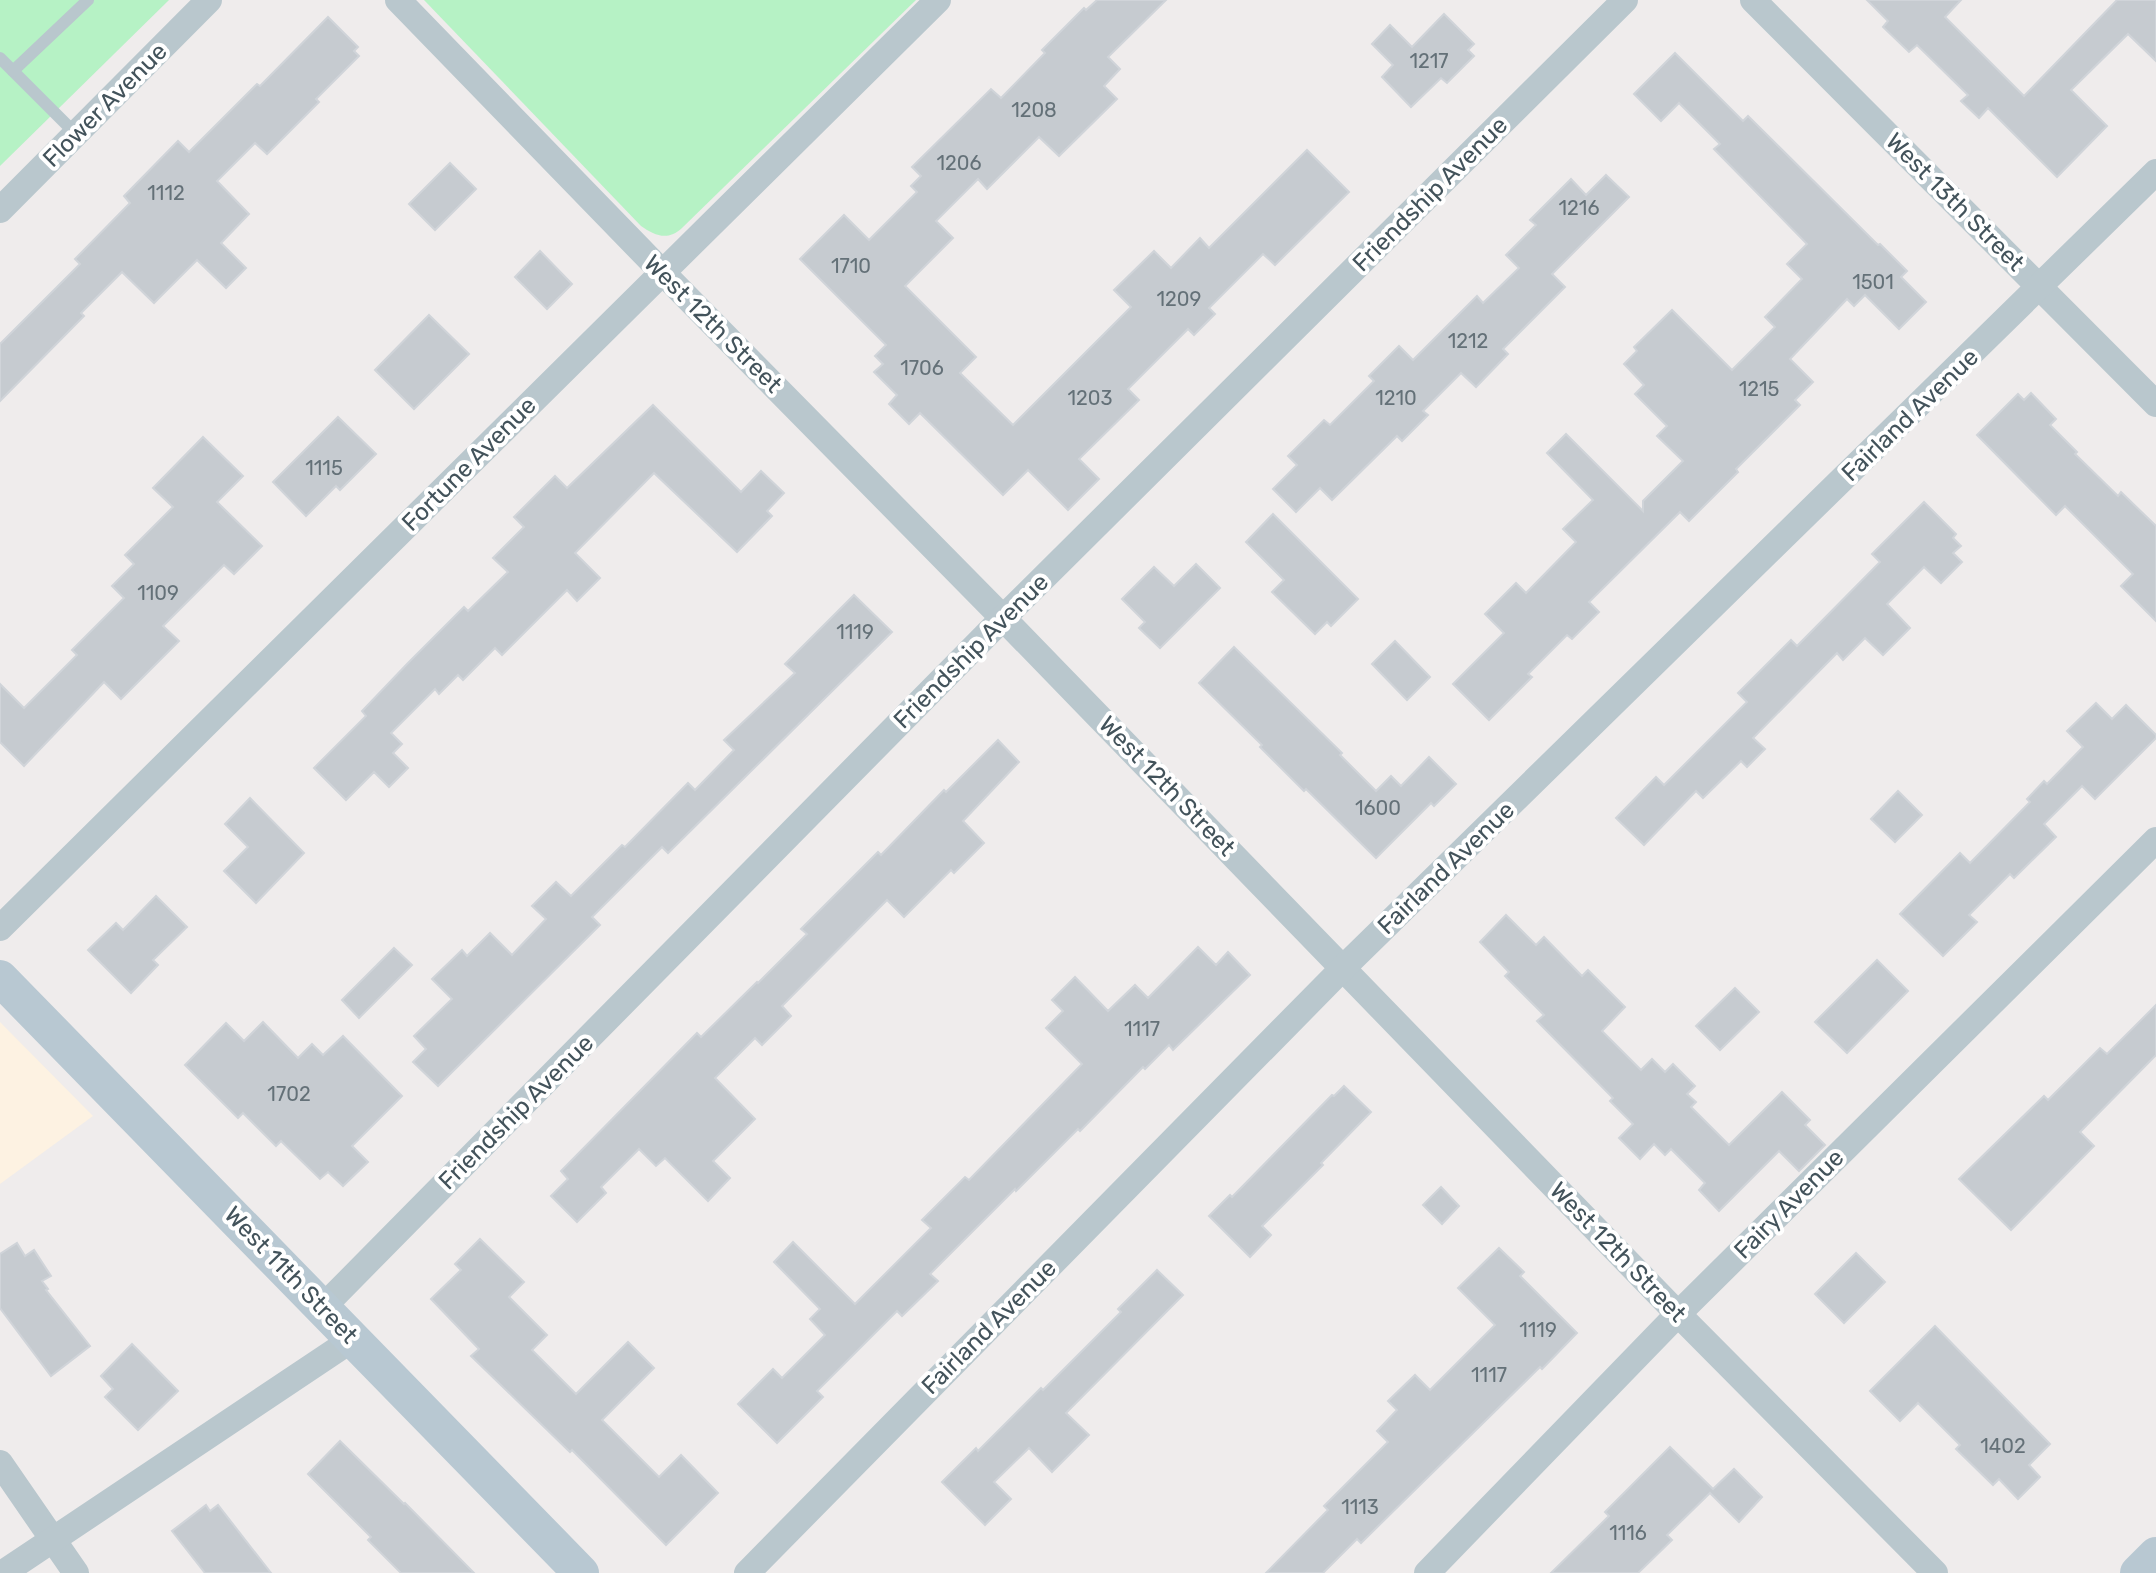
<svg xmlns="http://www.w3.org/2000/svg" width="2156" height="1573" font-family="Rubik,sans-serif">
<rect width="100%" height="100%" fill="#efecec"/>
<path fill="#fdf2e2" d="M 0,1022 L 93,1116 L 0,1184 Z"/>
<g fill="#b6f2c5">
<path d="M 0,0 L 169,0 L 0,166 Z"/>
<path d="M 424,0 L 916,0 L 682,228 C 668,241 655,236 641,226 Z"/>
</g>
<g fill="#c6cbd0" stroke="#d0d4d9" stroke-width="2">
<path d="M 1097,0 L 1166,0 L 1108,57 L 1120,69 L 1104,86 L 1117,99 L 1059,156 L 1039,137 L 987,189 L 978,179 L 936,221 L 953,238 L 905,286 L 976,357 L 960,373 L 1013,425 L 1131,307 L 1114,290 L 1154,251 L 1171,268 L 1200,238 L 1209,248 L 1307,150 L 1349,192 L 1275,265 L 1263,254 L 1209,308 L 1215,314 L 1194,335 L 1188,329 L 1128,389 L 1139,400 L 1079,459 L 1099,479 L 1068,510 L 1028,470 L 1003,495 L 920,413 L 909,424 L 889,404 L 897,395 L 874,372 L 883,364 L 875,356 L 886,345 L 800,259 L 844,215 L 869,240 L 917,192 L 911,186 L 921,176 L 912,167 L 991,89 L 1001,98 L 1045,53 L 1042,50 L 1084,8 L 1086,10 Z"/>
<path d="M 1867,0 L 1961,0 L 1945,17 L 2024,96 L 2117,0 L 2156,0 L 2156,61 L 2128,34 L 2071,90 L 2107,126 L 2057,177 L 1988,108 L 1979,118 L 1961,101 L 1968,95 L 1917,45 L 1909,52 L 1883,27 L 1888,21 Z"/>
<path d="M 1444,14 L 1474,44 L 1468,50 L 1474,56 L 1447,83 L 1441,78 L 1411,107 L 1382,77 L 1393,65 L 1372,44 L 1390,25 L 1412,47 Z"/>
<path d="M 328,17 L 358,47 L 354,51 L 359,56 L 316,99 L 319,102 L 267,154 L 255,143 L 217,181 L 249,214 L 221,243 L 246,268 L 226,288 L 197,260 L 154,303 L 122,272 L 81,313 L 84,316 L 0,401 L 0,344 L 80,264 L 75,259 L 130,203 L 124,196 L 178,141 L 189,152 L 257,84 L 260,86 Z"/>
<path d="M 1675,53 L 1743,121 L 1748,116 L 1878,245 L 1880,244 L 1907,271 L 1901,277 L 1926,302 L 1899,329 L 1865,295 L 1854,306 L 1847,299 L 1790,359 L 1813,382 L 1795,400 L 1800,405 L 1736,469 L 1738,472 L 1689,521 L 1680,512 L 1589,602 L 1599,612 L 1572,639 L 1567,635 L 1528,674 L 1532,677 L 1489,720 L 1453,684 L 1504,633 L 1485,614 L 1516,583 L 1526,593 L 1576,542 L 1563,529 L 1593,500 L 1547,453 L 1566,434 L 1643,511 L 1643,501 L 1683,461 L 1657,436 L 1667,426 L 1635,394 L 1644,385 L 1624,364 L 1637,351 L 1634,347 L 1672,310 L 1732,370 L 1775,327 L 1765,317 L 1802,279 L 1787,264 L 1807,244 L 1714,149 L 1720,144 L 1679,103 L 1661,121 L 1634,94 Z"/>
<path d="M 450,163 L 476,189 L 435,230 L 409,204 Z"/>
<path d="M 1606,175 L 1629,197 L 1552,274 L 1565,287 L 1503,349 L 1508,354 L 1476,387 L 1461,373 L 1423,411 L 1428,415 L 1402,441 L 1397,436 L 1332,500 L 1320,488 L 1296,512 L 1273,489 L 1297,465 L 1288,456 L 1324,420 L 1330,425 L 1374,381 L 1369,376 L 1399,346 L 1413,360 L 1477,296 L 1483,303 L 1519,268 L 1506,255 L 1536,225 L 1530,220 L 1571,179 L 1586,195 Z"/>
<path d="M 540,251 L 572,284 L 547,309 L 515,277 Z"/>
<path d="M 429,315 L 469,354 L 414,409 L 375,370 Z"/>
<path d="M 2031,393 L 2056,419 L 2050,425 L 2077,452 L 2075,454 L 2118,496 L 2121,492 L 2156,526 L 2156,621 L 2121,586 L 2133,574 L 2065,506 L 2056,515 L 1977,435 L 2018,394 L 2024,400 Z"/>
<path d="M 653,405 L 741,492 L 761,471 L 784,493 L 767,511 L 772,516 L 737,552 L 654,473 L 575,553 L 600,578 L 577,601 L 567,590 L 502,655 L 495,648 L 463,680 L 458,675 L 439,694 L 435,689 L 391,733 L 402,744 L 393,753 L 408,768 L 389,787 L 374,772 L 346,800 L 314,768 L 366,716 L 362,711 L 408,663 L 464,607 L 468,611 L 508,572 L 493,558 L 524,527 L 514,517 L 555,476 L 567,488 Z"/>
<path d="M 338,417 L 376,454 L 340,490 L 336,486 L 306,516 L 273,482 Z"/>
<path d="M 203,437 L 243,476 L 217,502 L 262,546 L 234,574 L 224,565 L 163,626 L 179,641 L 121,699 L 104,682 L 24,766 L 0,742 L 0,684 L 24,708 L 77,655 L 72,650 L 124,598 L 112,586 L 134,564 L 125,555 L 173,507 L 153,488 Z"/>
<path d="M 1924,502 L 1956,534 L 1953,538 L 1961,546 L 1953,553 L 1962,562 L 1941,583 L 1924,567 L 1887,604 L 1910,628 L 1883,655 L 1865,638 L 1843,660 L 1837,653 L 1753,738 L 1765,749 L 1747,767 L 1741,761 L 1703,798 L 1696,791 L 1644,845 L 1616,818 L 1656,777 L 1664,785 L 1747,702 L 1738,693 L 1791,640 L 1797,646 L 1880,562 L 1872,554 Z"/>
<path d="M 1273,514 L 1358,599 L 1331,626 L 1327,622 L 1315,634 L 1272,592 L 1284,580 L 1246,542 Z"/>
<path d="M 1196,564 L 1220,588 L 1160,648 L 1139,628 L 1145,622 L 1122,599 L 1154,567 L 1174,586 Z"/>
<path d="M 854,595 L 892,632 L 668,853 L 662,847 L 592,917 L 600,925 L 438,1086 L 413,1062 L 426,1049 L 414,1036 L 452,999 L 432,979 L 462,950 L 467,956 L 490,933 L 512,955 L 546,919 L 532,906 L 556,882 L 571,896 L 622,845 L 625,847 L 688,783 L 695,790 L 734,750 L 724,740 L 795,673 L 785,664 Z"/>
<path d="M 1395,641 L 1430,677 L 1407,700 L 1372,664 Z"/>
<path d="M 1234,647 L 1342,753 L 1340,755 L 1376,791 L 1391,776 L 1401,786 L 1429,757 L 1456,784 L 1434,806 L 1431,803 L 1376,858 L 1306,789 L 1304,791 L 1260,747 L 1262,745 L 1199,683 Z"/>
<path d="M 2096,703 L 2112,719 L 2126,705 L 2156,735 L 2156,738 L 2095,799 L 2082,786 L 2044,824 L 2056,837 L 2014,878 L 2010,874 L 1969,915 L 1977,922 L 1943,956 L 1900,914 L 1960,853 L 1970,863 L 2030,802 L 2027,799 L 2044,781 L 2047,784 L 2083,747 L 2067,731 Z"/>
<path d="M 998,740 L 1019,762 L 963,821 L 984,843 L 954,873 L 951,870 L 904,917 L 887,900 L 782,1006 L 791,1016 L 762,1045 L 755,1038 L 715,1078 L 755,1119 L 713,1161 L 730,1178 L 708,1201 L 665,1158 L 656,1166 L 639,1149 L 601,1187 L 606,1193 L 577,1222 L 551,1196 L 568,1179 L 561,1171 L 697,1033 L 701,1037 L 757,982 L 758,983 L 807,934 L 801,929 L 878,852 L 881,855 L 944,790 L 946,792 Z"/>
<path d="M 1898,791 L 1922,815 L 1895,842 L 1871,819 Z"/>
<path d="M 250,798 L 304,853 L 256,903 L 224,871 L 248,847 L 225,824 Z"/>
<path d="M 156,896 L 187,927 L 153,960 L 158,965 L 131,993 L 88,950 L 116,923 L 123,930 Z"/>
<path d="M 1506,915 L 1536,945 L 1544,937 L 1582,976 L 1588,970 L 1625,1007 L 1602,1031 L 1641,1070 L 1652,1059 L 1665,1072 L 1673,1064 L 1695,1086 L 1687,1094 L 1696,1102 L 1691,1107 L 1729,1145 L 1782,1092 L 1810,1120 L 1805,1125 L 1825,1145 L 1799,1171 L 1779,1151 L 1719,1211 L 1699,1190 L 1705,1183 L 1671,1149 L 1665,1155 L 1654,1144 L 1640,1159 L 1619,1138 L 1633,1124 L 1610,1101 L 1613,1098 L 1537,1021 L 1544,1015 L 1505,976 L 1509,972 L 1480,942 Z"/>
<path d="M 1198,947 L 1216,965 L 1228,952 L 1250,975 L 1173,1050 L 1169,1045 L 1145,1069 L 1143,1067 L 1080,1131 L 1078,1129 L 1016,1191 L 1015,1189 L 930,1274 L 938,1281 L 902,1316 L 897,1311 L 817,1391 L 823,1397 L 777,1443 L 738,1404 L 773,1369 L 782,1378 L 825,1335 L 810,1319 L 820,1309 L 774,1262 L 793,1242 L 855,1304 L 931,1228 L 922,1220 L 965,1177 L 969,1180 L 1082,1064 L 1046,1028 L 1063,1011 L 1052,1000 L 1075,977 L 1108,1011 L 1135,985 L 1148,998 Z"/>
<path d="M 394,948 L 412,965 L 359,1018 L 342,1000 Z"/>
<path d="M 1877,960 L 1908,991 L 1847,1053 L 1815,1022 Z"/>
<path d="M 1735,988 L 1759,1012 L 1720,1050 L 1696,1026 Z"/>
<path d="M 2156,1005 L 2156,1055 L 2080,1132 L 2094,1146 L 2011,1230 L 1959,1179 L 2044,1096 L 2048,1100 L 2100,1048 L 2107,1054 Z"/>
<path d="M 263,1022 L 298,1058 L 312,1044 L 323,1055 L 343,1036 L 402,1096 L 352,1146 L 368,1162 L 343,1186 L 328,1172 L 320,1179 L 281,1141 L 276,1146 L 243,1113 L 238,1118 L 185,1065 L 226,1023 L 244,1041 Z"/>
<path d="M 1344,1086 L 1371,1112 L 1321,1163 L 1323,1165 L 1262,1226 L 1271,1235 L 1250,1257 L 1209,1216 L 1230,1195 L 1232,1197 L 1332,1095 L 1334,1096 Z"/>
<path d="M 1441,1187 L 1459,1206 L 1442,1224 L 1423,1205 Z"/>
<path d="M 480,1239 L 524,1282 L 509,1297 L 547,1335 L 532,1350 L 576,1394 L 628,1342 L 654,1368 L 602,1420 L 659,1477 L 681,1455 L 718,1493 L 666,1545 L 572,1450 L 570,1452 L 471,1356 L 479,1349 L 431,1299 L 461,1270 L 455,1264 Z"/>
<path d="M 17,1243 L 25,1256 L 34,1250 L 51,1276 L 42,1281 L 48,1289 L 46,1290 L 90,1346 L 51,1376 L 0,1308 L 0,1254 Z"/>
<path d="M 1499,1248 L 1524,1272 L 1520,1276 L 1577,1333 L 1542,1369 L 1540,1367 L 1361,1543 L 1357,1539 L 1323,1573 L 1266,1573 L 1328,1510 L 1324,1506 L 1388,1442 L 1377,1431 L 1397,1410 L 1388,1401 L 1415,1375 L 1430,1390 L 1495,1325 L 1458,1288 Z"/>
<path d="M 1856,1253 L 1885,1282 L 1844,1323 L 1815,1294 Z"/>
<path d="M 1157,1270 L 1183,1295 L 1066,1413 L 1089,1435 L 1052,1472 L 1029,1448 L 994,1482 L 1011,1499 L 985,1525 L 942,1482 L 976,1448 L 978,1451 L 1041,1388 L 1043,1390 L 1121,1312 L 1118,1309 Z"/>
<path d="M 1935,1326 L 2050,1444 L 2029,1465 L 2040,1477 L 2018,1499 L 1999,1479 L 1993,1485 L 1956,1449 L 1960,1445 L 1918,1403 L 1900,1421 L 1870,1391 Z"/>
<path d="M 132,1344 L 178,1391 L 138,1430 L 105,1397 L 113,1389 L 101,1376 Z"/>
<path d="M 340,1441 L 404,1504 L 405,1503 L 474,1573 L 401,1573 L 368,1540 L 371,1537 L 308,1474 Z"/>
<path d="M 1670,1447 L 1713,1489 L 1734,1469 L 1762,1497 L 1739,1522 L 1710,1493 L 1667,1535 L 1672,1540 L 1638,1573 L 1551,1573 L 1609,1516 L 1605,1512 Z"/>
<path d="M 206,1505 L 210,1511 L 218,1505 L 271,1573 L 205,1573 L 172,1531 Z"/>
</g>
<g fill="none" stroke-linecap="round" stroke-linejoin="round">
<g stroke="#b9c7cd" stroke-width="12">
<path d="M 0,58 L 76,134"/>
<path d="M 13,71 L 88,0"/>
</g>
<g stroke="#b9c7cd" stroke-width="26">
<path d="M 398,0 L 663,273 L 1003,618 L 1678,1314 L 1935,1573"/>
<path d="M 1753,0 L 2156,404"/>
<path d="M 0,210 L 209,0"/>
<path d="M 0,928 L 938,0"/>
<path d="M 322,1308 L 1003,618 L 1625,0"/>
<path d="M 0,1463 L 76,1573"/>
<path d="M 3,1573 L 353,1339"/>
<path d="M 747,1573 L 1343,968 L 2156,172"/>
<path d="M 1427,1573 L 1678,1314 L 2156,840"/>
</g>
<g stroke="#b8c8d2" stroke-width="36">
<path d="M 0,978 L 581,1573"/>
<path d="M 2138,1573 L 2156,1555"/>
</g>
</g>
<g text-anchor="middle" stroke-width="8" stroke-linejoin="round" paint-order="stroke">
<g font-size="20" fill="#647178">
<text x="1429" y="68">1217</text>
<text x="1034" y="117">1208</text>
<text x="959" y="170">1206</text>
<text x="166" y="200">1112</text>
<text x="1579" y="215">1216</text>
<text x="851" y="273">1710</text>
<text x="1873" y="289">1501</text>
<text x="1179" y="306">1209</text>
<text x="1468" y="348">1212</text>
<text x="922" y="375">1706</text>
<text x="1759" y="396">1215</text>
<text x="1090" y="405">1203</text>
<text x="1396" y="405">1210</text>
<text x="324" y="475">1115</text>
<text x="158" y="600">1109</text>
<text x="855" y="639">1119</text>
<text x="1378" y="815">1600</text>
<text x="1142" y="1036">1117</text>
<text x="289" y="1101">1702</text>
<text x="1538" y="1337">1119</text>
<text x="1489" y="1382">1117</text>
<text x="2003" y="1453">1402</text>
<text x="1360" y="1514">1113</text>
<text x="1628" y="1540">1116</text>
</g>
<g font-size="24" fill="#43535b" stroke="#fff">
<text transform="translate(105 105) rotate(-45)" y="8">Flower Avenue</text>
<text transform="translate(1430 194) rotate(-45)" y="8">Friendship Avenue</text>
<text transform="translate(1955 202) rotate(45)" y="8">West 13th Street</text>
<text transform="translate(713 324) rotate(45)" y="8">West 12th Street</text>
<text transform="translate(1910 415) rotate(-44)" y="8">Fairland Avenue</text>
<text transform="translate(469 464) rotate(-45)" y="8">Fortune Avenue</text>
<text transform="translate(971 651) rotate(-45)" y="8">Friendship Avenue</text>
<text transform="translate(1167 786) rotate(46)" y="8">West 12th Street</text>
<text transform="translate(1446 868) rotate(-44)" y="8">Fairland Avenue</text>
<text transform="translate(516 1112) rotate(-45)" y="8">Friendship Avenue</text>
<text transform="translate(1789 1204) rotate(-45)" y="8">Fairy Avenue</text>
<text transform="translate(1618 1252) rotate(46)" y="8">West 12th Street</text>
<text transform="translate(291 1275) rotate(46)" y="8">West 11th Street</text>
<text transform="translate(989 1327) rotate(-45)" y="8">Fairland Avenue</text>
</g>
</g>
</svg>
